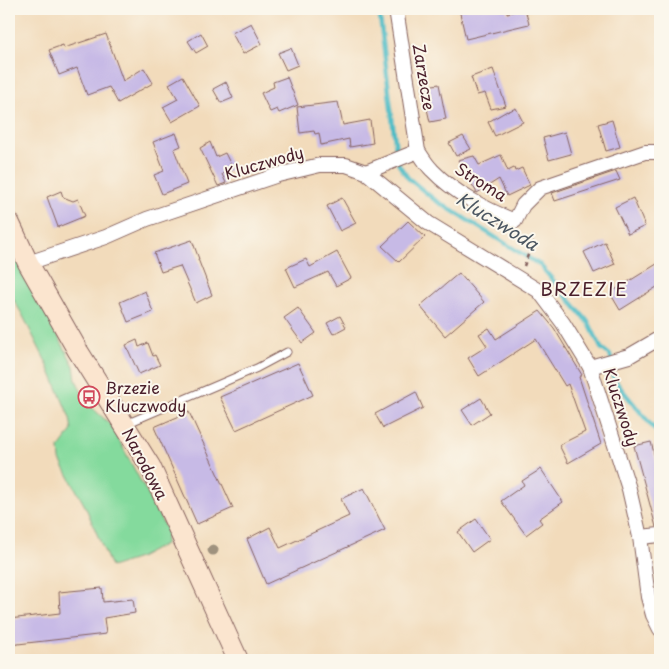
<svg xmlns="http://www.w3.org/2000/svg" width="669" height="669" font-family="'Playpen Sans',sans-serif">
<rect width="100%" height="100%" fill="#fbf7ec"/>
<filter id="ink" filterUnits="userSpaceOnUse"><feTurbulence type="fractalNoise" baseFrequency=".02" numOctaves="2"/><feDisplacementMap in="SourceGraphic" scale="10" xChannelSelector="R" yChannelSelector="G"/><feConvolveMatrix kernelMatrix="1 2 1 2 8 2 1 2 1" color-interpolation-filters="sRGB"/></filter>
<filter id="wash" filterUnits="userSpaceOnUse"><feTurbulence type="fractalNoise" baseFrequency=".0096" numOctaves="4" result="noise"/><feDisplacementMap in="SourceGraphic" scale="20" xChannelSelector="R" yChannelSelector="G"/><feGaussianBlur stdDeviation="1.12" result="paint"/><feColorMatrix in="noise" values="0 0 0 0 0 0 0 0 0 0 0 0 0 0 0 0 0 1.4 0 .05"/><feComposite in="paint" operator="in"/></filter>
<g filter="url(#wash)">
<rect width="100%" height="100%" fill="#f2dbbb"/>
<path fill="#84da9d" stroke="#677c64" d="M 9,243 L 74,366 L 76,380 L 87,403 L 111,425 L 167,531 L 165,544 L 139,558 L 111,567 L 86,508 L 60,460 L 59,448 L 72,430 L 70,418 L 47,364 L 22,314 L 9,292 Z"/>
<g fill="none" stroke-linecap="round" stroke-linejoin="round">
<path stroke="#4dbbc5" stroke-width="4.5" d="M 379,9 L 396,150 L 399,165 L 408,178 L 435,200 L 540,265 L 589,323 L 601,348 L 610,355 L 613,366 L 612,375 L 619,386 L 660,436"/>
</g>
<g id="blocks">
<g fill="#c7bae6">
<path d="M 459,9 L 507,9 L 507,13 L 525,9 L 529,24 L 466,39 Z"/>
<path d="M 251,23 L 262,44 L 243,54 L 232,33 Z"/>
<path d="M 201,33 L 208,46 L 196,53 L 188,41 Z"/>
<path d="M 106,34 L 123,81 L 144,68 L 153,83 L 118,103 L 109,87 L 87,95 L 77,68 L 59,75 L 49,50 L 63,45 L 64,48 Z"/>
<path d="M 291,48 L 298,65 L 286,70 L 278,53 Z"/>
<path d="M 493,69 L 506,106 L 491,109 L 485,93 L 477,95 L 471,77 Z"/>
<path d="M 183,76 L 200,106 L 172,122 L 163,107 L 178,99 L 169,84 Z"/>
<path d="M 287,77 L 298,105 L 279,113 L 277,109 L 270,112 L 261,93 L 274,87 L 273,82 Z"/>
<path d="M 226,82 L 233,98 L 221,103 L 213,89 Z"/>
<path d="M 439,84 L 446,119 L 430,122 L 422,87 Z"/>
<path d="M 338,102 L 343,125 L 370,120 L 373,143 L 350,147 L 349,139 L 321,145 L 319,133 L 315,134 L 314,131 L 300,133 L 297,107 Z"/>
<path d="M 516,108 L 523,122 L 495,136 L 488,122 L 507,111 L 507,112 Z"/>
<path d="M 612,120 L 620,147 L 606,151 L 598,124 Z"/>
<path d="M 565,132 L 571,154 L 549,160 L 543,138 Z"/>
<path d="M 176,133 L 181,146 L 174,149 L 187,184 L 162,194 L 154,175 L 164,171 L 153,142 Z"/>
<path d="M 463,136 L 471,149 L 456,156 L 449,143 Z"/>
<path d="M 210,142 L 216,157 L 225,153 L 233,169 L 222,174 L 226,183 L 218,186 L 200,148 Z"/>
<path d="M 501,155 L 508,171 L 514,168 L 515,171 L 522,168 L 530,185 L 507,196 L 499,179 L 477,193 L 458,160 L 474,156 L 479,165 Z"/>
<path d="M 616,171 L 620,180 L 555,201 L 552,193 Z"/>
<path d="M 61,191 L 63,197 L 73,201 L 78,199 L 85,216 L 58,227 L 47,197 Z"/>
<path d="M 342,198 L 356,223 L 340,231 L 327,206 Z"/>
<path d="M 633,198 L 645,226 L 628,234 L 615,207 Z"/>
<path d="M 408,221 L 425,237 L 399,262 L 382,246 Z"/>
<path d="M 192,240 L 199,259 L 198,259 L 212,295 L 196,303 L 180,266 L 161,272 L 154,253 Z"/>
<path d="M 605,242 L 615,264 L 594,273 L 584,252 Z"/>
<path d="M 337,252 L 351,278 L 336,286 L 328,272 L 295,287 L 286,268 L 306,259 L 310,267 Z"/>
<path d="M 660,262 L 660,285 L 620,310 L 610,293 Z"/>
<path d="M 459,273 L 484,302 L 445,336 L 420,306 Z"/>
<path d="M 145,291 L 153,312 L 128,322 L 120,302 Z"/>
<path d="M 298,308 L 316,333 L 302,343 L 284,318 Z"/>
<path d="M 540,311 L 554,328 L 582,375 L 579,377 L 601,444 L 568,463 L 559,445 L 585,432 L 568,384 L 565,386 L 536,339 L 479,376 L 468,358 L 487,346 L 479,334 L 489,328 L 496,339 Z"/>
<path d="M 340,316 L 346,327 L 333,334 L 327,323 Z"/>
<path d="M 137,340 L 139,347 L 148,343 L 153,356 L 155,355 L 160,365 L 139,374 L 126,345 Z"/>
<path d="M 298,363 L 313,395 L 236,430 L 220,397 Z"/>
<path d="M 416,392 L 423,408 L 383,428 L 375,414 Z"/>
<path d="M 481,398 L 490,413 L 472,425 L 462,410 Z"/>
<path d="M 189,412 L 233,508 L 197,524 L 154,427 Z"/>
<path d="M 651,442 L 660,476 L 660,526 L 656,527 L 634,446 Z"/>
<path d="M 541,469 L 563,502 L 539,519 L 542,523 L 526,535 L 501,501 L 524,485 L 522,481 Z"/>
<path d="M 364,488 L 385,530 L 266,584 L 247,539 L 270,527 L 280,548 L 349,516 L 341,499 Z"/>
<path d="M 476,519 L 490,539 L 472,552 L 458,532 Z"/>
<path d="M 102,588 L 103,602 L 133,599 L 135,613 L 104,618 L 106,634 L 9,645 L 9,619 L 60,613 L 59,592 Z"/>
</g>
</g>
</g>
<g filter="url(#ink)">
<use href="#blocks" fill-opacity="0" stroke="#85615d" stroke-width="1"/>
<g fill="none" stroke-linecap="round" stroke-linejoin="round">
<g stroke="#85615d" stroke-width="9">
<path id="lane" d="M 126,424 L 257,368 L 287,352"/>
</g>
<g stroke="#85615d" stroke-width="16">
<g id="street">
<path d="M 396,9 L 418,151 C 422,157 426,164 432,170 C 453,192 486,210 515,221 L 523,205 L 540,188 L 645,152 L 660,152"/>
<path d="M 366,172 L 418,151"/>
<path d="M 28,263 L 106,237 L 147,219 L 278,175 L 320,165 L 346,165 L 366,172 L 428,223 L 539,291 L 563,323 L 590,367 L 629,489 L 640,537 L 648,597 L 653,615 L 660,629"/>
<path d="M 590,367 L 629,356 L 660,338"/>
<path d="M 640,537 L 660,535"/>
</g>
</g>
<g stroke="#85615d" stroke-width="22">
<path id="secondary" d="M 9,222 L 28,263 L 78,351 L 150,466 L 238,660"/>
</g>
<path stroke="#85615d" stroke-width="2.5" stroke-dasharray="4 4" stroke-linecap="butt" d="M 524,266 L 533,241"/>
<use href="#lane" stroke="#fff" stroke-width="7"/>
<use href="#street" stroke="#fff" stroke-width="14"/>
<use href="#secondary" stroke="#fbe5cf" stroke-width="20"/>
</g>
<circle fill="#9f927e" cx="213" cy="550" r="5.5"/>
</g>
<defs>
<g id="bus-ring" transform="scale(1.125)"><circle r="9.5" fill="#fbf7ec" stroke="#d1495b" stroke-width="1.5"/><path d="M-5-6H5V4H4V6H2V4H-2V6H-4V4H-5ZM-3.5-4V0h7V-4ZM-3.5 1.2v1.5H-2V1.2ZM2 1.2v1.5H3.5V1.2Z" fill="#d1495b"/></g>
</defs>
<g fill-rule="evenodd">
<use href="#bus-ring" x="89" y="397"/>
</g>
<g text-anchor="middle" stroke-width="4" stroke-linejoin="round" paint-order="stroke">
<g font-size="16" fill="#4a1f2b" stroke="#fbf7ec">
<text transform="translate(424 77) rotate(81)" y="6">Zarzecze</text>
<text transform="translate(264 163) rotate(-16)" y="6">Kluczwody</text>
<text transform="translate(481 182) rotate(32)" y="6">Stroma</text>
<text transform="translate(621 407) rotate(72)" y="6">Kluczwody</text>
<text transform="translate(145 464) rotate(62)" y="6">Narodowa</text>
</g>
<g font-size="16" fill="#4a1f2b" stroke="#fbf7ec" text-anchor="start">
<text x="105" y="394">Brzezie<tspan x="105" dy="18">Kluczwody</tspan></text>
</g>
<g font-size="18" font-style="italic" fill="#4b5661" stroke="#fbf7ec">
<text transform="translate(497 222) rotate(32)" y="6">Kluczwoda</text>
</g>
<g font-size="19" letter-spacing="1" fill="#4a1f2b" stroke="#fbf7ec">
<text x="584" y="296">BRZEZIE</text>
</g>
</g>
<rect width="669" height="669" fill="none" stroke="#fbf7ec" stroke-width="30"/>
</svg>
